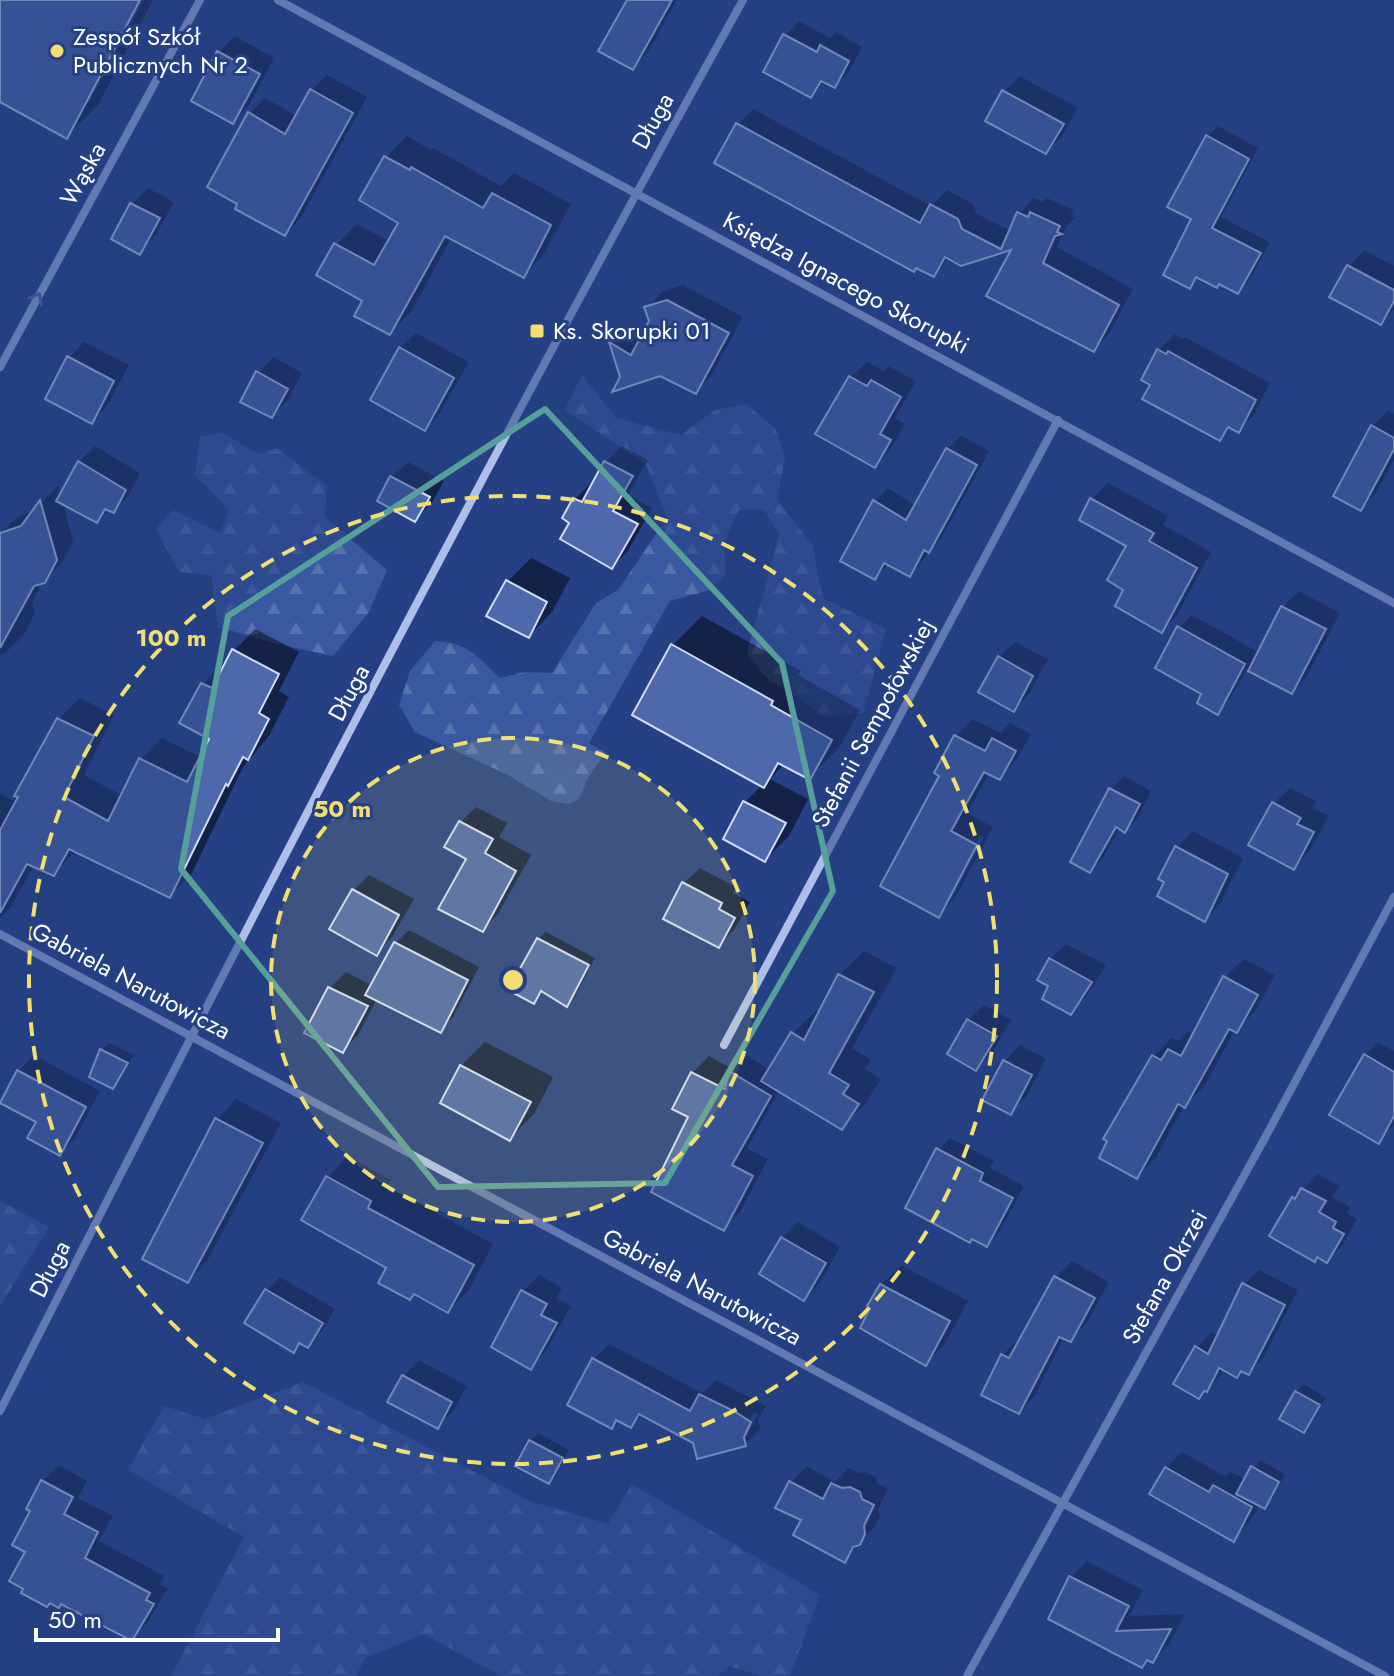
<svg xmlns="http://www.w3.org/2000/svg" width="1394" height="1676" font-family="Jost,sans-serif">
<defs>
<pattern id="forest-firs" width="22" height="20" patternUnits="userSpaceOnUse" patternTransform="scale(2)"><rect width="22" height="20" fill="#3958a0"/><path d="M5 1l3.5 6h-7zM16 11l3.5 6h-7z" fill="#5771ae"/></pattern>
</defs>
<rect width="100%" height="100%" fill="#254084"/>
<g fill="url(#forest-firs)">
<path d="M 582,375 L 616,418 L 681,435 L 715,410 L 746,404 L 776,429 L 785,459 L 777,500 L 812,545 L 823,598 L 886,629 L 863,713 L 824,717 L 786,689 L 769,681 L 747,653 L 779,534 L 764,509 L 739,510 L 724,541 L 725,575 L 710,590 L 670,601 L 589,743 L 605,753 L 588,778 L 579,799 L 568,804 L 551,801 L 508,775 L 415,732 L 399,705 L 410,671 L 435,641 C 468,643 477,656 500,678 L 524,672 L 552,673 L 596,603 L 618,590 L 667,518 L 646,464 L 565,410 Z"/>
<path d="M 223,433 L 258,454 L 277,448 L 327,486 L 325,517 L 387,570 L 369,612 L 333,656 L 278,644 L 218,627 L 211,575 L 179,572 L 156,529 L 173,510 L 220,533 L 229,510 L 195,475 L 200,436 Z"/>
<path d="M 0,1201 L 49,1227 L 0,1306 Z"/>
<path d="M 303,1382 L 532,1502 L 608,1524 L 632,1484 L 820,1595 L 790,1676 L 760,1676 L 729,1666 L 718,1676 L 501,1676 L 424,1634 L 365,1658 L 356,1676 L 171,1676 L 244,1537 L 128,1470 L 164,1406 L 205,1419 Z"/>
</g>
<g fill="#0007" fill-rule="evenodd">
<path d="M 0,0 L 138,0 L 84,102 L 89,102 L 143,0 L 153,0 L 98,105 L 67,136 L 0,100 Z"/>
<path d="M 629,0 L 677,0 L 648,52 L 632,68 Z"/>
<path d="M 799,21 L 830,38 L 836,32 L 862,47 L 849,72 L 834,86 L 826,81 L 811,96 L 785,36 Z"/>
<path d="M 235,36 L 274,58 L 249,105 L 233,121 L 219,52 Z"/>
<path d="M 327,75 L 367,97 L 300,219 L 285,234 L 250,113 L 265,98 L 297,116 L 311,91 Z"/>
<path d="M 1020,76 L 1078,108 L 1062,136 L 1046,152 L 1004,91 Z"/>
<path d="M 753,109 L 931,206 L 947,190 L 973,204 L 977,214 L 1011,231 L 1019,214 L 1034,198 L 1042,202 L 1047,198 L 1074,210 L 1071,216 L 1075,218 L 1066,227 L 1057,247 L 1133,289 L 1109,334 L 1094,350 L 1015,247 L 961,263 L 950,257 L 934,275 L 738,124 Z"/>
<path d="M 1218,126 L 1258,148 L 1221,217 L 1270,242 L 1249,281 L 1238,292 L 1220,282 L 1199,276 L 1189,286 L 1194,218 L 1208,136 Z"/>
<path d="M 407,136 L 431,150 L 433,148 L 501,186 L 514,173 L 571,204 L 544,254 L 523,276 L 452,237 L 411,312 L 390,333 L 365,300 L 336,245 L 357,224 L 389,241 L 400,222 L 386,157 Z"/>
<path d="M 148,188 L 174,202 L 155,236 L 139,252 L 113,238 L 132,204 Z"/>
<path d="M 1364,250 L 1394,266 L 1394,309 L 1380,323 L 1349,266 Z"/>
<path d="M 683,285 L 743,317 L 711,376 L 695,392 L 660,374 L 622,377 L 612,343 L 627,328 L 641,336 L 651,321 L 647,308 L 662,292 Z"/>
<path d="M 416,333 L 469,362 L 440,413 L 425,429 L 400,348 Z"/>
<path d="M 1175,334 L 1183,339 L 1185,337 L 1270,383 L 1254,415 L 1238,431 L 1231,427 L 1220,438 L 1153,384 L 1143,379 L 1159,350 Z"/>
<path d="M 84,342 L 129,365 L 107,406 L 92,421 L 69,358 Z"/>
<path d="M 273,357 L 302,373 L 288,400 L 272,416 L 258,373 Z"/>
<path d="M 867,362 L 884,371 L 888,366 L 916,381 L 895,418 L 905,424 L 890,450 L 874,466 L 851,377 Z"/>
<path d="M 1388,411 L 1394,414 L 1394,460 L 1376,493 L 1361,509 L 1372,426 Z"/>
<path d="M 961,435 L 989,451 L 942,537 L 910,575 L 889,563 L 875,578 L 874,502 L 888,488 L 916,506 L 948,449 Z"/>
<path d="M 95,446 L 140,473 L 129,495 L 114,511 L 108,509 L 96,521 L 63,502 L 73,542 L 62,563 L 43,581 L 32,602 L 35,613 L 24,635 L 5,653 L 0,655 L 0,534 L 18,516 L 34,511 L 58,485 L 61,496 L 79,462 Z"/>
<path d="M 622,446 L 648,460 L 628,495 L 652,508 L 628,551 L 612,566 L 572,522 L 575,499 L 591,483 L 593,485 L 606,462 Z"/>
<path d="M 408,462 L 444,481 L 431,504 L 415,520 L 392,477 Z"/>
<path d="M 1108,483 L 1168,516 L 1163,525 L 1211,552 L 1177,615 L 1161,631 L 1125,589 L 1128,545 L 1082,519 L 1092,499 Z"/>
<path d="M 531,558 L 570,578 L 552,612 L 529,636 L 507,582 Z"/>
<path d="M 1299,591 L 1340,613 L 1307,676 L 1292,692 L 1247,669 L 1230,699 L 1218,712 L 1204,693 L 1179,628 L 1192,615 L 1260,653 L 1283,607 Z"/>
<path d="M 702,616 L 801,671 L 798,675 L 860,710 L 839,748 L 809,778 L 784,764 L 770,779 L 808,799 L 789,836 L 765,860 L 725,838 L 745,802 L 762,785 L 672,646 Z"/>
<path d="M 255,629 L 299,652 L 279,691 L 289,697 L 269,736 L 243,767 L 191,875 L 169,896 L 76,850 L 54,874 L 34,865 L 11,907 L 0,919 L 0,793 L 14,801 L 59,719 L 80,698 L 114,715 L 84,775 L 123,796 L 141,759 L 162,738 L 202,758 L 212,738 L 182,722 L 203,684 L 224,662 L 227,664 L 234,651 Z"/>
<path d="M 1015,642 L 1048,659 L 1029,694 L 1013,710 L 999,657 Z"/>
<path d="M 973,719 L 1000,733 L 1010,723 L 1031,734 L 1016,760 L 999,777 L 990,772 L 967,813 L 993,827 L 955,898 L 938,915 L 942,775 L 956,736 ZM 980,835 L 984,837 L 952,898 L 947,898 Z"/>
<path d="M 1124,776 L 1151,791 L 1138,818 L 1125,830 L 1120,827 L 1103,858 L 1090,871 L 1073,861 L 1111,789 Z"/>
<path d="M 1290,788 L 1316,801 L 1312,808 L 1329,816 L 1309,852 L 1293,867 L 1274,803 Z"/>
<path d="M 476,807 L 507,823 L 499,837 L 531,855 L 498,914 L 482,930 L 460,823 Z"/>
<path d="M 1193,831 L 1243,858 L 1220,904 L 1205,919 L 1177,847 Z"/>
<path d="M 700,868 L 736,887 L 733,893 L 750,902 L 734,930 L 718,946 L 684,883 Z"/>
<path d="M 369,875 L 414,899 L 392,937 L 377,953 L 353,891 Z"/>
<path d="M 409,930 L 479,967 L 453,1017 L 440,1030 L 377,999 L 358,1035 L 342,1050 L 330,988 L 346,972 L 373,986 L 396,943 Z"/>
<path d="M 546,932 L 595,958 L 574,998 L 567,1005 L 544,990 L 534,1001 L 538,939 Z"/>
<path d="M 1066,944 L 1106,965 L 1086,997 L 1071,1012 L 1051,985 L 1050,959 Z"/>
<path d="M 864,951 L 897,968 L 852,1048 L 871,1060 L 865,1069 L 881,1079 L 865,1104 L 841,1128 L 780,1090 L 747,1148 L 768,1159 L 740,1212 L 724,1228 L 690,1116 L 692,1073 L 709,1056 L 733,1069 L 747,1056 L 770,1070 L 793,1033 L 817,1010 L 821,1012 L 840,975 Z"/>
<path d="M 1244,959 L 1275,975 L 1255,1012 L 1235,1030 L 1204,1087 L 1184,1105 L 1156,1158 L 1137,1177 L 1154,1056 L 1172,1038 L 1179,1041 L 1188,1031 L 1194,1035 L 1225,977 Z"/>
<path d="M 984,1005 L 1011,1020 L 992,1053 L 976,1068 L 968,1020 Z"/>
<path d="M 485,1042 L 553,1077 L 534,1114 L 510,1138 L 461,1066 Z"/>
<path d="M 1378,1042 L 1394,1051 L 1394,1124 L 1379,1141 L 1365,1055 Z"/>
<path d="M 109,1043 L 134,1055 L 120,1079 L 113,1087 L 102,1050 Z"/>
<path d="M 1020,1045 L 1046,1059 L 1026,1097 L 1010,1112 L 1004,1061 Z"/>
<path d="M 34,1055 L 100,1091 L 76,1137 L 60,1153 L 38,1121 L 19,1071 Z"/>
<path d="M 236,1099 L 281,1123 L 207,1261 L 188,1280 L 145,1258 L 217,1119 Z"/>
<path d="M 950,1138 L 994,1161 L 990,1168 L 1024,1186 L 999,1232 L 987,1244 L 938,1150 Z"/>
<path d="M 348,1156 L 391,1180 L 387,1186 L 493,1244 L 469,1290 L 448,1311 L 415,1293 L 410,1298 L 328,1177 Z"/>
<path d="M 1318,1174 L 1339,1186 L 1332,1197 L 1350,1207 L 1347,1213 L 1357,1219 L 1342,1246 L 1327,1261 L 1318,1256 L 1315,1260 L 1293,1199 Z"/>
<path d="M 798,1222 L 840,1247 L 820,1283 L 804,1298 L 761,1274 L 782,1238 Z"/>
<path d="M 1072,1261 L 1109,1282 L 1086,1324 L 1070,1340 L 1064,1337 L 1035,1396 L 1019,1412 L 1003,1355 L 1018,1339 L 1021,1340 L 1056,1277 Z"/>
<path d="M 901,1265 L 968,1301 L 945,1344 L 925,1364 L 873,1307 L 881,1285 Z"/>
<path d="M 1259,1270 L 1298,1290 L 1263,1358 L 1249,1373 L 1242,1369 L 1224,1369 L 1221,1375 L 1199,1396 L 1197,1347 L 1212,1332 L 1219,1337 L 1244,1284 Z"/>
<path d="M 539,1275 L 562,1288 L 556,1298 L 571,1306 L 546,1351 L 531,1367 L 523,1291 Z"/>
<path d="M 280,1277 L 335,1309 L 321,1332 L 308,1345 L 302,1342 L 293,1350 L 267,1290 Z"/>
<path d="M 609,1344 L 702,1393 L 716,1380 L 766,1406 L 758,1420 L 761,1428 L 745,1444 L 694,1442 L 643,1414 L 631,1426 L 619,1419 L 611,1426 L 593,1360 ZM 754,1412 L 758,1414 L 747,1436 L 742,1436 Z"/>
<path d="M 419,1360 L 467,1386 L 453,1411 L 438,1426 L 404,1376 Z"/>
<path d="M 1304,1384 L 1326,1398 L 1304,1431 L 1296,1392 Z"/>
<path d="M 538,1433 L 569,1450 L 556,1474 L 549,1482 L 530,1441 Z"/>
<path d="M 1182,1452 L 1225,1476 L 1230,1471 L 1246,1480 L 1260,1460 L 1285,1474 L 1272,1499 L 1265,1507 L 1260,1504 L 1249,1523 L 1233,1539 L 1166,1468 Z"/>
<path d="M 59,1465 L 87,1481 L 78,1498 L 113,1516 L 99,1541 L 164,1576 L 160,1584 L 168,1588 L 147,1623 L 131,1639 L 27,1551 L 33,1511 L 43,1481 Z"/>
<path d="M 807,1466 L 835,1482 L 848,1468 L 859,1473 L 866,1472 L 876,1477 L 877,1483 L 888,1489 L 878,1509 L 880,1516 L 875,1526 L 845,1560 L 803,1519 L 791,1482 Z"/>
<path d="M 1087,1561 L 1143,1590 L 1129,1616 L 1185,1614 L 1169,1644 L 1153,1660 L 1149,1659 L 1142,1666 L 1071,1577 Z"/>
</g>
<g fill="#4d69ab" stroke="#d1dcf6" stroke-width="2">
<path d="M 0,0 L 140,0 L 67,139 L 0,102 Z"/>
<path d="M 627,0 L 672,0 L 633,70 L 598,51 Z"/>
<path d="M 783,34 L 817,52 L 820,45 L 849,61 L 835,88 L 821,81 L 811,98 L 763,72 Z"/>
<path d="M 217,51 L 260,74 L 233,124 L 191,101 Z"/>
<path d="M 310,89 L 353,113 L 285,236 L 235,209 L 237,204 L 207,187 L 248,112 L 285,134 Z"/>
<path d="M 1002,90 L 1064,124 L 1046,154 L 985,121 Z"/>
<path d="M 736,123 L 920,223 L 930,204 L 958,219 L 962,229 L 1001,249 L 1017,212 L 1028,217 L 1030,212 L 1060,226 L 1057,232 L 1062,234 L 1055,236 L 1043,263 L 1119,305 L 1094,352 L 986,296 L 1011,250 L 961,266 L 945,257 L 934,277 L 916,268 L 914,272 L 714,163 Z"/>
<path d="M 1206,135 L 1249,159 L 1212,228 L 1261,253 L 1238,294 L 1219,284 L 1217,288 L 1196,277 L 1190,289 L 1163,275 L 1191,219 L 1167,207 Z"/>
<path d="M 384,156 L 410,170 L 411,167 L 483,208 L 492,193 L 551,225 L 524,278 L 445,236 L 390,335 L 354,316 L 362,301 L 316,275 L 334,243 L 374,265 L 398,223 L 359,200 Z"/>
<path d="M 130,203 L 160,218 L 140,255 L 111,239 Z"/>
<path d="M 1347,265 L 1394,290 L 1394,301 L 1381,325 L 1329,297 Z"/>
<path d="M 667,300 L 729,333 L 696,394 L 660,376 L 612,392 L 620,377 L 609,342 L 631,355 L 649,321 L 644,307 Z"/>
<path d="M 399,347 L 454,378 L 425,431 L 370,400 Z"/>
<path d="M 1157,349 L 1166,354 L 1168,351 L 1256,400 L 1239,433 L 1228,427 L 1220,441 L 1142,399 L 1150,385 L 1141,380 Z"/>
<path d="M 67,356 L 114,381 L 92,424 L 45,399 Z"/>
<path d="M 256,371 L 288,389 L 272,418 L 240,402 Z"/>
<path d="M 849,376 L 867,386 L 871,380 L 901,397 L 880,434 L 891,440 L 875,468 L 815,434 Z"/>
<path d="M 1371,425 L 1394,438 L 1394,449 L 1361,511 L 1333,496 Z"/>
<path d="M 946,448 L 977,465 L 929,553 L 924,550 L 910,577 L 884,563 L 875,580 L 840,561 L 873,500 L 906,520 Z"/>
<path d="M 78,461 L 126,490 L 114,513 L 105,509 L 97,523 L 56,501 Z"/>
<path d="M 604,461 L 633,476 L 613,511 L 638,524 L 612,569 L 560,539 L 569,523 L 562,518 L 573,498 L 582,502 Z"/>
<path d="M 390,476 L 430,497 L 415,522 L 377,501 Z"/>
<path d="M 1090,498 L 1154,533 L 1149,541 L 1197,568 L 1162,633 L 1115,606 L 1123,590 L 1107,580 L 1126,546 L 1079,520 Z"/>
<path d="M 40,500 L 57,560 L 45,583 L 34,586 L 0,648 L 0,533 L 21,526 Z"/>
<path d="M 506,580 L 547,602 L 529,638 L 486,616 Z"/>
<path d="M 1281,606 L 1326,629 L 1292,694 L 1248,671 Z"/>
<path d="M 1177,626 L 1245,664 L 1218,715 L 1197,703 L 1201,694 L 1155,668 Z"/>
<path d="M 671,644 L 773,701 L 771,705 L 832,740 L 810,780 L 778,763 L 764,788 L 632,715 Z"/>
<path d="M 232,649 L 279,674 L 259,713 L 269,719 L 248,760 L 243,757 L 228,786 L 226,784 L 170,898 L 69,849 L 54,876 L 27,864 L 0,913 L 0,830 L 18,797 L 14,796 L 57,718 L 94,736 L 64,797 L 108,821 L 139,758 L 187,782 L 209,739 L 179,723 L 201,683 L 212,688 Z"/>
<path d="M 998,656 L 1033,676 L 1014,712 L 978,692 Z"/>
<path d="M 954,735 L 985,751 L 992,738 L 1016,751 L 1000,780 L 984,772 L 951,831 L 977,845 L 939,918 L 880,886 L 939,776 L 934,773 Z"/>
<path d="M 1109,788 L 1140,804 L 1125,833 L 1116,827 L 1090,873 L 1070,862 Z"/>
<path d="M 743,801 L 786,823 L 765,862 L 723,839 Z"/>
<path d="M 1272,802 L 1301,818 L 1297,824 L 1314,832 L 1294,870 L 1248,845 Z"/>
<path d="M 459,821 L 493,839 L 485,853 L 516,871 L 483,932 L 438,909 L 466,859 L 444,847 Z"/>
<path d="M 1175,846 L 1228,874 L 1205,922 L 1157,896 L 1164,882 L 1158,879 Z"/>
<path d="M 682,882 L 722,903 L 719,909 L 735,918 L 719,948 L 663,919 Z"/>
<path d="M 352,889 L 399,915 L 377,956 L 329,929 Z"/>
<path d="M 537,938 L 589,965 L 567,1007 L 541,991 L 534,1004 L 508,990 Z"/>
<path d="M 394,942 L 468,980 L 441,1033 L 365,995 Z"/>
<path d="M 1049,958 L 1092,982 L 1071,1015 L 1042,999 L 1048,986 L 1037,980 Z"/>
<path d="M 838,974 L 874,992 L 829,1073 L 849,1085 L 843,1094 L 859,1104 L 842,1130 L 761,1081 L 791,1032 L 804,1040 Z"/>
<path d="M 1223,976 L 1258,995 L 1237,1033 L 1229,1029 L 1185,1108 L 1178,1104 L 1137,1179 L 1099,1158 L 1107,1141 L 1103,1139 L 1152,1055 L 1161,1060 L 1168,1049 L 1181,1056 Z"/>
<path d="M 328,987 L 368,1006 L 343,1053 L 304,1033 Z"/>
<path d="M 967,1019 L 997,1036 L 976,1071 L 947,1054 Z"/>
<path d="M 100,1049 L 128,1063 L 113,1089 L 89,1077 Z"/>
<path d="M 1364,1054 L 1394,1072 L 1394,1116 L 1379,1144 L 1329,1115 Z"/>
<path d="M 1003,1060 L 1032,1075 L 1011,1115 L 982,1100 Z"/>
<path d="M 460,1065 L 531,1102 L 510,1141 L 440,1103 Z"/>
<path d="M 17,1070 L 86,1107 L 60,1156 L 27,1138 L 36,1122 L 0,1103 Z"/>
<path d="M 729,1071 L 771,1096 L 732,1165 L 753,1176 L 724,1231 L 651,1192 L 688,1117 L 672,1109 L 691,1072 L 725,1089 Z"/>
<path d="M 215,1118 L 263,1143 L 188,1283 L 142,1259 Z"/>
<path d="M 936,1148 L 983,1173 L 980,1181 L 1013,1198 L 987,1247 L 972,1239 L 970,1243 L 905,1208 Z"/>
<path d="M 326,1176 L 371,1201 L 368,1208 L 474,1265 L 448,1313 L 414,1294 L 410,1300 L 378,1283 L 386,1268 L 301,1220 Z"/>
<path d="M 1301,1188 L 1326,1201 L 1319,1212 L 1336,1222 L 1333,1228 L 1344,1234 L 1327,1263 L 1317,1257 L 1315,1262 L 1269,1236 L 1292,1197 L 1295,1199 Z"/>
<path d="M 781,1237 L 826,1263 L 804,1301 L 759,1274 Z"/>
<path d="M 1054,1276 L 1095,1298 L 1071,1342 L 1059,1337 L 1019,1414 L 981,1395 L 1001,1354 L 1009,1358 Z"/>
<path d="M 1242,1283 L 1285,1305 L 1249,1375 L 1241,1371 L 1237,1378 L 1219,1368 L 1207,1392 L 1204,1391 L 1199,1399 L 1173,1384 L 1195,1346 L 1208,1354 Z"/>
<path d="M 880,1284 L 950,1321 L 926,1366 L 860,1328 L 870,1308 L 867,1306 Z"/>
<path d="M 265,1289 L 323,1323 L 308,1348 L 299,1343 L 294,1353 L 244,1323 Z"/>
<path d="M 521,1290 L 547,1304 L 541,1315 L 557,1323 L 531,1370 L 491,1347 Z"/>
<path d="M 592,1358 L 690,1411 L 699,1394 L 734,1411 L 751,1422 L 744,1437 L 746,1446 L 697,1459 L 693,1443 L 639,1414 L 631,1428 L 616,1420 L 612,1429 L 567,1405 Z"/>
<path d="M 402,1375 L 452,1402 L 438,1429 L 387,1402 Z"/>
<path d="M 1295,1391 L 1320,1405 L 1304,1433 L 1279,1419 Z"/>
<path d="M 529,1440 L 563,1458 L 549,1484 L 515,1466 Z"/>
<path d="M 1251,1466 L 1279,1482 L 1265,1509 L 1236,1494 Z"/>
<path d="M 1165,1467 L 1209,1492 L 1213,1485 L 1252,1507 L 1234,1542 L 1149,1494 Z"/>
<path d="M 41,1480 L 73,1497 L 64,1514 L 98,1532 L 85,1558 L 150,1593 L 146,1600 L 154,1604 L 132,1641 L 61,1604 L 59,1608 L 50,1603 L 47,1607 L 21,1593 L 23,1589 L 9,1581 L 25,1552 L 12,1545 L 30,1511 L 26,1509 Z"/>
<path d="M 789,1481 L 823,1499 L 831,1483 L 842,1488 L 850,1487 L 860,1492 L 862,1499 L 874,1505 L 864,1526 L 865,1534 L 860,1545 L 853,1547 L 845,1563 L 793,1535 L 801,1520 L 775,1508 Z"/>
<path d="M 1069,1576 L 1129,1606 L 1116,1631 L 1171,1629 L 1153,1663 L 1147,1660 L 1142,1668 L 1048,1619 Z"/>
</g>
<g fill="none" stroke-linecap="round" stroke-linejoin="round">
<g stroke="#adbfe8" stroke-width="8">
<path d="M 278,0 L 1394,603"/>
<path d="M 0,367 L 200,0"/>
<path d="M 0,934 L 1385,1676"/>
<path d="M 724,1045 L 1058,420"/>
<path d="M 0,1411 C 241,937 485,464 743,0"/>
<path d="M 967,1676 L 1266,1136 L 1394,897"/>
</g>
</g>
<defs><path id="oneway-chevron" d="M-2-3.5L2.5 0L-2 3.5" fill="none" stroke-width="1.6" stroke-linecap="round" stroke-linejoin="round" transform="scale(2)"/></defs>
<use stroke="#556ca7" href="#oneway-chevron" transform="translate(37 298) rotate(-61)"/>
<path d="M0 0H1394V1676H0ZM 545,409 L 782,663 L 833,891 L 665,1183 L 438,1187 L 181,869 L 228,616 Z" fill="#254084" fill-opacity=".55" fill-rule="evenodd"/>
<path fill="none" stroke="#579f9a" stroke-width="6" stroke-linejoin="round" d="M 545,409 L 782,663 L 833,891 L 665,1183 L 438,1187 L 181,869 L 228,616 Z"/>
<circle cx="513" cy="980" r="242" fill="#f2df71" fill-opacity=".12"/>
<g fill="none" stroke="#f2df71" stroke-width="4" stroke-dasharray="14 10">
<circle cx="513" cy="980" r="242"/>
<circle cx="513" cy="980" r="484"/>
</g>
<g fill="#f2df71" stroke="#254084" stroke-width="3">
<circle cx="57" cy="51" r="8"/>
<rect x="529" y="323" width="16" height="16" rx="4"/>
</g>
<g text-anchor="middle" stroke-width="6" stroke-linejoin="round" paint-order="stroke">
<g font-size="24" fill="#fff" stroke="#254084" text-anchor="start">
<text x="73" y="45">Zespół Szkół<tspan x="73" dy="28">Publicznych Nr 2</tspan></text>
<text x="553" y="339">Ks. Skorupki 01</text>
</g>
<g font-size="24" fill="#fff" stroke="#254084">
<text transform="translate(653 121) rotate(-61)" y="8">Długa</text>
<text transform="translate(83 174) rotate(-61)" y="8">Wąska</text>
<text transform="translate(846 283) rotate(28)" y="8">Księdza Ignacego Skorupki</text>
<text transform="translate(349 693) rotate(-62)" y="8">Długa</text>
<text transform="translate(873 723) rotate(-62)" y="8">Stefanii Sempołowskiej</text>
<text transform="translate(131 981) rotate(28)" y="8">Gabriela Narutowicza</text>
<text transform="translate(50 1269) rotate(-63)" y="8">Długa</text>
<text transform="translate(1165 1277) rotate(-61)" y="8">Stefana Okrzei</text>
<text transform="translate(702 1287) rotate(28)" y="8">Gabriela Narutowicza</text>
</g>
</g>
<circle cx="513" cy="980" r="12" fill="#f2df71" stroke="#254084" stroke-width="4"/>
<g font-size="24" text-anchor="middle" font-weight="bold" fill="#f2df71" stroke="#254084" stroke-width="6" stroke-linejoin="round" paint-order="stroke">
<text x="171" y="646">100 m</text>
<text x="342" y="817">50 m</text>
</g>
<path d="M36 1628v12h242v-12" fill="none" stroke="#ffffff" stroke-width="4"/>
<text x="48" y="1628" font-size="24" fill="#ffffff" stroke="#254084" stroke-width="6" paint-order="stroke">50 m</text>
</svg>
